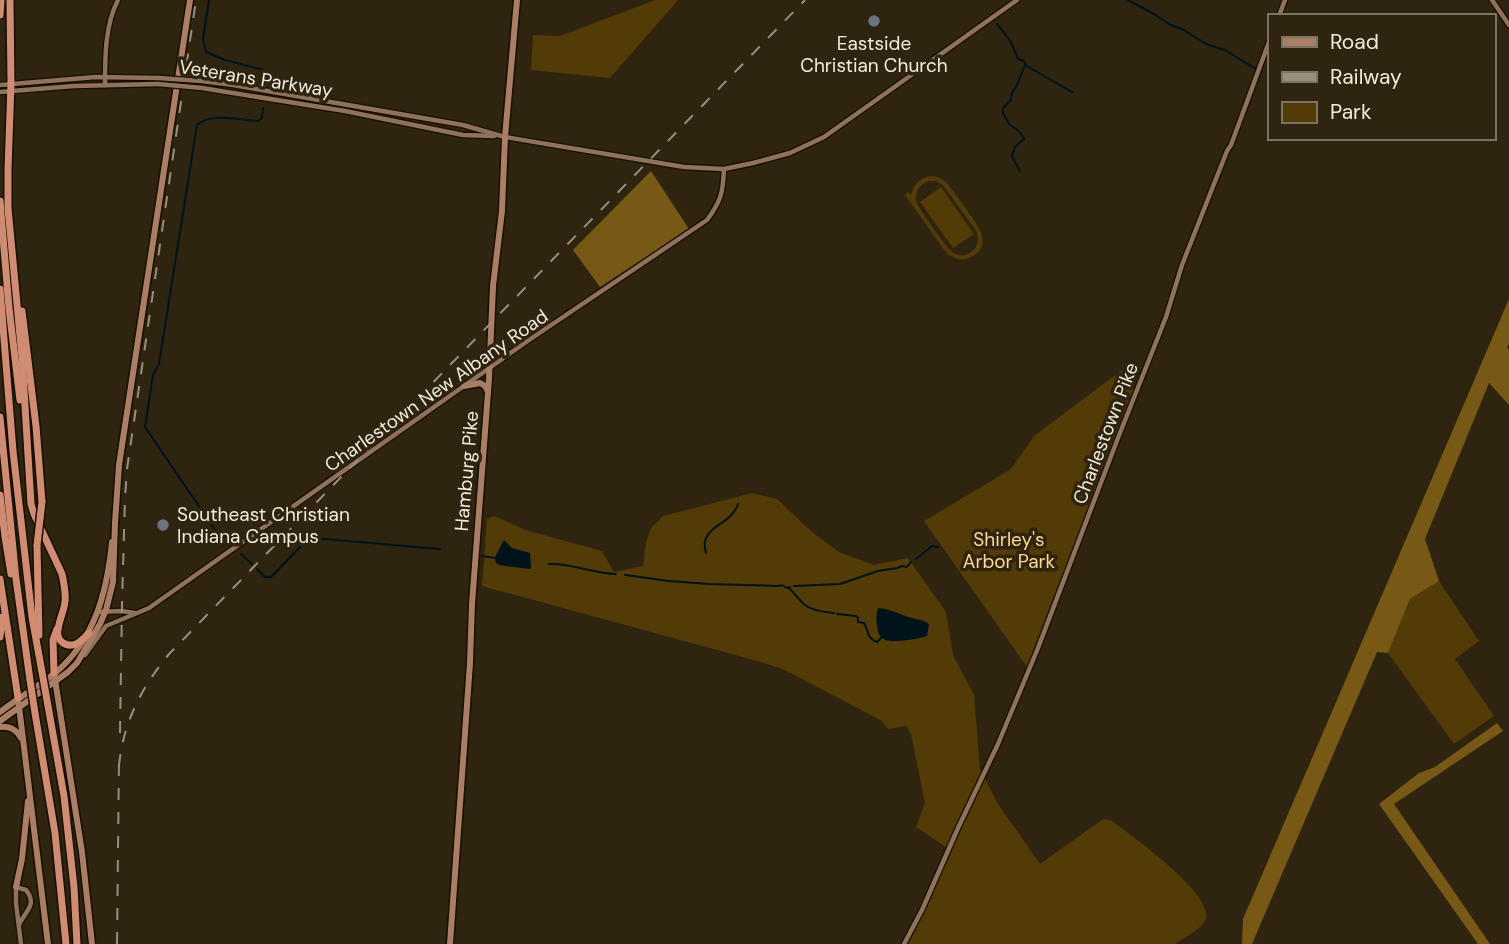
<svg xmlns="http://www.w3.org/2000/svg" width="1509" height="944" font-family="'DM Sans',sans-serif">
<rect width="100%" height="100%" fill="#2e2410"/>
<g fill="#523b07" fill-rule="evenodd">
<path d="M 655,0 L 678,0 L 610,78 L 531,70 L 533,35 L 560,36 Z"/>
<path d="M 933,176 L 940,178 L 946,182 C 953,191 960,200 966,209 C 975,222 994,243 973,256 C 964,262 955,259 947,254 L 905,195 L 908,192 L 911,195 C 914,183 921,177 933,176 ZM 930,181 L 936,181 L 943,185 L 977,232 C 979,240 978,247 971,252 C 966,256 960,256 955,254 C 946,249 924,214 917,204 C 914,193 918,184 930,181 Z"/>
<path d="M 941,187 L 974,234 L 953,248 L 920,202 Z"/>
<path d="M 1122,370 L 1134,389 L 1027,667 L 924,521 L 1011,469 L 1034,436 Z"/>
<path d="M 752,493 L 777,499 L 812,532 L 839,552 L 874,565 L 908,558 L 946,612 L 953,655 L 974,695 L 980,769 L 998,804 L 1040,864 L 1103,819 L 1111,820 C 1130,835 1218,896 1205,921 C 1200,930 1183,938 1175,944 L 908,944 L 952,851 L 916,827 L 925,803 L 911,734 L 906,726 L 888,729 L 882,721 L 785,670 L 761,662 L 482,586 L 487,519 L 494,516 L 525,530 L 602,551 L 614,572 L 643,566 L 646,542 L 651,528 L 663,516 Z"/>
<path d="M 1439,581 L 1479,641 L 1455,659 L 1494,716 L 1454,744 L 1388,653 L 1410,599 Z"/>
</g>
<g fill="#775915">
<path d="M 651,171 L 689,229 L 600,287 L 573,250 Z"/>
<path d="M 1509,299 L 1509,344 L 1507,347 L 1509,350 L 1509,405 L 1489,383 L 1425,539 L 1439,581 L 1410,599 L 1388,653 L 1377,652 L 1252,944 L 1242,944 L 1243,919 Z"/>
<path d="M 1497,723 L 1503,731 L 1394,804 L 1490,944 L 1478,944 L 1379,804 L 1419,773 L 1435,767 Z"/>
</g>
<g fill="#00131b">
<path d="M 504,540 L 512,548 L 530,553 L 531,567 L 530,569 L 499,565 L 496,563 L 495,557 Z"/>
<path d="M 878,608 C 891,609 900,615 912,618 C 919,620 924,620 929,624 L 927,636 C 918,639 894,643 886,640 C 879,638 878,632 877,626 C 876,619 876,614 878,608 Z"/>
</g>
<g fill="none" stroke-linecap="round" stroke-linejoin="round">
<g stroke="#00131b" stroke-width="2">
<path d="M 209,0 L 203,39 L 206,52 L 225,60 L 264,70 C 268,73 269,77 268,82"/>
<path d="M 1128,0 L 1154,14 L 1169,24 L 1184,30 L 1206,44 L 1225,50 L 1256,69"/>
<path d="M 997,24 L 1011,42 L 1018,59 L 1024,61 L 1025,65 L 1072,92"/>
<path d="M 1020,171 L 1012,156 L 1015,147 L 1024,139 L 1020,132 L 1009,124 L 1003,113 L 1003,108 L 1011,100 L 1012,93 L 1017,85 L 1025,65"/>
<path d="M 228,546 L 222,540 L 145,427 L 153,375 L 159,364 L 197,125 C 209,112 241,120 258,121 L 262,118 L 263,108"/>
<path d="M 706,553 C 705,549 704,545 705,542 C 708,525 731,524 738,504"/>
<path d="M 241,554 L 252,564"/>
<path d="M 482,556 L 495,558"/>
<path d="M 916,559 L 932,546 L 938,547"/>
<path d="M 549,564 C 572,563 594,574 616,574"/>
<path d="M 257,569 L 265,577 L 271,577 L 307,540 L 313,538 L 440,549"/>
<path d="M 625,575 L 669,581 L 709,584 L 779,586 L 782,585 L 787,588 L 790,587"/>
<path d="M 794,586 L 840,584 L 878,571 L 897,568 L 902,566 L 907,567 L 911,562"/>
<path d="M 789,588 C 795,594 799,600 805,605 C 812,611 826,612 834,613"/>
<path d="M 837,614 L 856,616 L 858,618 L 858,622 L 864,623 C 869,631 866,638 877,642 L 881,638"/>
</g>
<g stroke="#160d00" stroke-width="7">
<g id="secondary">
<path d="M 1492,0 L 1509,25"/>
<path d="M 1279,16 L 1285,0"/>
<path d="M 202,81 L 233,85 L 463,125 L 505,137 L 684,167 L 724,169 L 753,163 L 790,153 L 824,137 L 1017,0"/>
<path d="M 0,85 L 96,77 L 159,78"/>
<path d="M 105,85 C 105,57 105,25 118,0"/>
<path d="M 202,88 L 345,111 L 463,135 L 494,136"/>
<path d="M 0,92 L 74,86 L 158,84"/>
<path d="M 98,612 L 122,611 L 135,613"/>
<path d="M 85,655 L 106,626 L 149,608 L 529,340 L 707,220 C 721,201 723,193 724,169"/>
<path d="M 19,925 C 25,911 38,905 26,890 L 16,887 L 16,903 L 21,944"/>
<path d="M 904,944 L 922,910 L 958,828 L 998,744 L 1038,648 L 1118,438 L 1166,317 L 1182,265 L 1227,151 L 1231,145 L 1269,42"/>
</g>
</g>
<g stroke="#160d00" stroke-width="9">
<g id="primary">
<path d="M 464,386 L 480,383 L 485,386 L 488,392"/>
<path d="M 54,673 L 82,852 L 92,944"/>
<path d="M 18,698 L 48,944"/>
<path d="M 0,712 C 17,699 37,687 54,674 C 95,640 107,592 112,542"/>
<path d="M 0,721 L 68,672 L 77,663 L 100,624 L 106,610 L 113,582 L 115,523 L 119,465 L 190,0"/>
<path d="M 0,727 C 10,726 16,729 21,738"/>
<path d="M 16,887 L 22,859 L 28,801"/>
<path d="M 450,944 L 470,663 L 472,604 L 489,379 L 493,286 L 502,211 L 505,137 L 517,0"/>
</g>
</g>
<g stroke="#160d00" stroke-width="10">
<g id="highway">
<path d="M 10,0 L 11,84 L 8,169 L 8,208 L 22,357 L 31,504 L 34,514 L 62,574 C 64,583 66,592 65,602 C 64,611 59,620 58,630 C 56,640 65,648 76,644 C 81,642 85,637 89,633"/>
<path d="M 0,15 L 1,0"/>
<path d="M 0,201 L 9,308 L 20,400"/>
<path d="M 0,289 L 13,451 L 32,617 L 42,672"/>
<path d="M 22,311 L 36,426 L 42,502"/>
<path d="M 0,417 L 16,579 L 30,680"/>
<path d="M 0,495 L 5,537 L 11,574"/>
<path d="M 37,545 L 39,635"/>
<path d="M 0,579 L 18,698"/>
<path d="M 0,637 L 2,617"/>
<path d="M 54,673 L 53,640 L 57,629"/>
<path d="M 48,706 L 64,796 L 74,887 L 77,944"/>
<path d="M 35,713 L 55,833 L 66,944"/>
</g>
</g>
<use href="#secondary" stroke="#8f725b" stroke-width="4.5"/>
<use href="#primary" stroke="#aa7d65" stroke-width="6"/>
<use href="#highway" stroke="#cf8c72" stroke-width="7"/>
<g stroke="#978f7e" stroke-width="2" stroke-dasharray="12 12" stroke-linecap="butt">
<path d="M 120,733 L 122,605 L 125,498 L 127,469 L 196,0"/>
<path d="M 119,766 C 123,722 142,687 169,654 L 805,0"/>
<path d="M 117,944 L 119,758"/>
</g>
<g stroke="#160d00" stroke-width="7" stroke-linecap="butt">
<g id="secondary-bridge">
<path d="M 159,78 L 202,81"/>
<path d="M 158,84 L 202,88"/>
</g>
</g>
<g stroke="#160d00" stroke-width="10" stroke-linecap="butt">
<g id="highway-bridge">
<path d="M 37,545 L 42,502"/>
<path d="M 42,672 L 48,706"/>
<path d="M 30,680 L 35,713"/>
</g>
</g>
<use href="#secondary-bridge" stroke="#8f725b" stroke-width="4.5"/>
<use href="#highway-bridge" stroke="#cf8c72" stroke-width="7"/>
</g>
<g fill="#6b7280" stroke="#2e2410" stroke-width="2.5">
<circle cx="874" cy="21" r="7"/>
<circle cx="163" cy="525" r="7"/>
</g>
<g text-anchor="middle" stroke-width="7" stroke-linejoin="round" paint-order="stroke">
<g font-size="19" fill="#f1ebde" stroke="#2e2410">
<text x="874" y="50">Eastside<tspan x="874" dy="22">Christian Church</tspan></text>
<text x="177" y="521" text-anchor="start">Southeast Christian<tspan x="177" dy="22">Indiana Campus</tspan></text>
</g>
<g font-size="19" fill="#f1ebde" stroke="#2e2410">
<text transform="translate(256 78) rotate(9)" y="7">Veterans Parkway</text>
<text transform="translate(436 390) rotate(-35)" y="7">Charlestown New Albany Road</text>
<text transform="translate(1105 433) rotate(-69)" y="7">Charlestown Pike</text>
<text transform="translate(466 471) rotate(-85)" y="7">Hamburg Pike</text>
</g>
<g font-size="19" fill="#fed994" stroke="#2e2410">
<text x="1009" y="546">Shirley's<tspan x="1009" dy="22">Arbor Park</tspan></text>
</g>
</g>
<rect x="1268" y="14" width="228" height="126" fill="#2e2410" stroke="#7c7462" stroke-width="2"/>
<rect x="1282" y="37" width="35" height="10" fill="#aa7d65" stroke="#7c7462" stroke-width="2"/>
<text x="1330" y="49" font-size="21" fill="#f1ebde">Road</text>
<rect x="1282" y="72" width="35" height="10" fill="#978f7e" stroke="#7c7462" stroke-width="2"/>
<text x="1330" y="84" font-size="21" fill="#f1ebde">Railway</text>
<rect x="1282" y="102" width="35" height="21" fill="#523b07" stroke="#7c7462" stroke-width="2"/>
<text x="1330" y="119" font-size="21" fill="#f1ebde">Park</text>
</svg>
